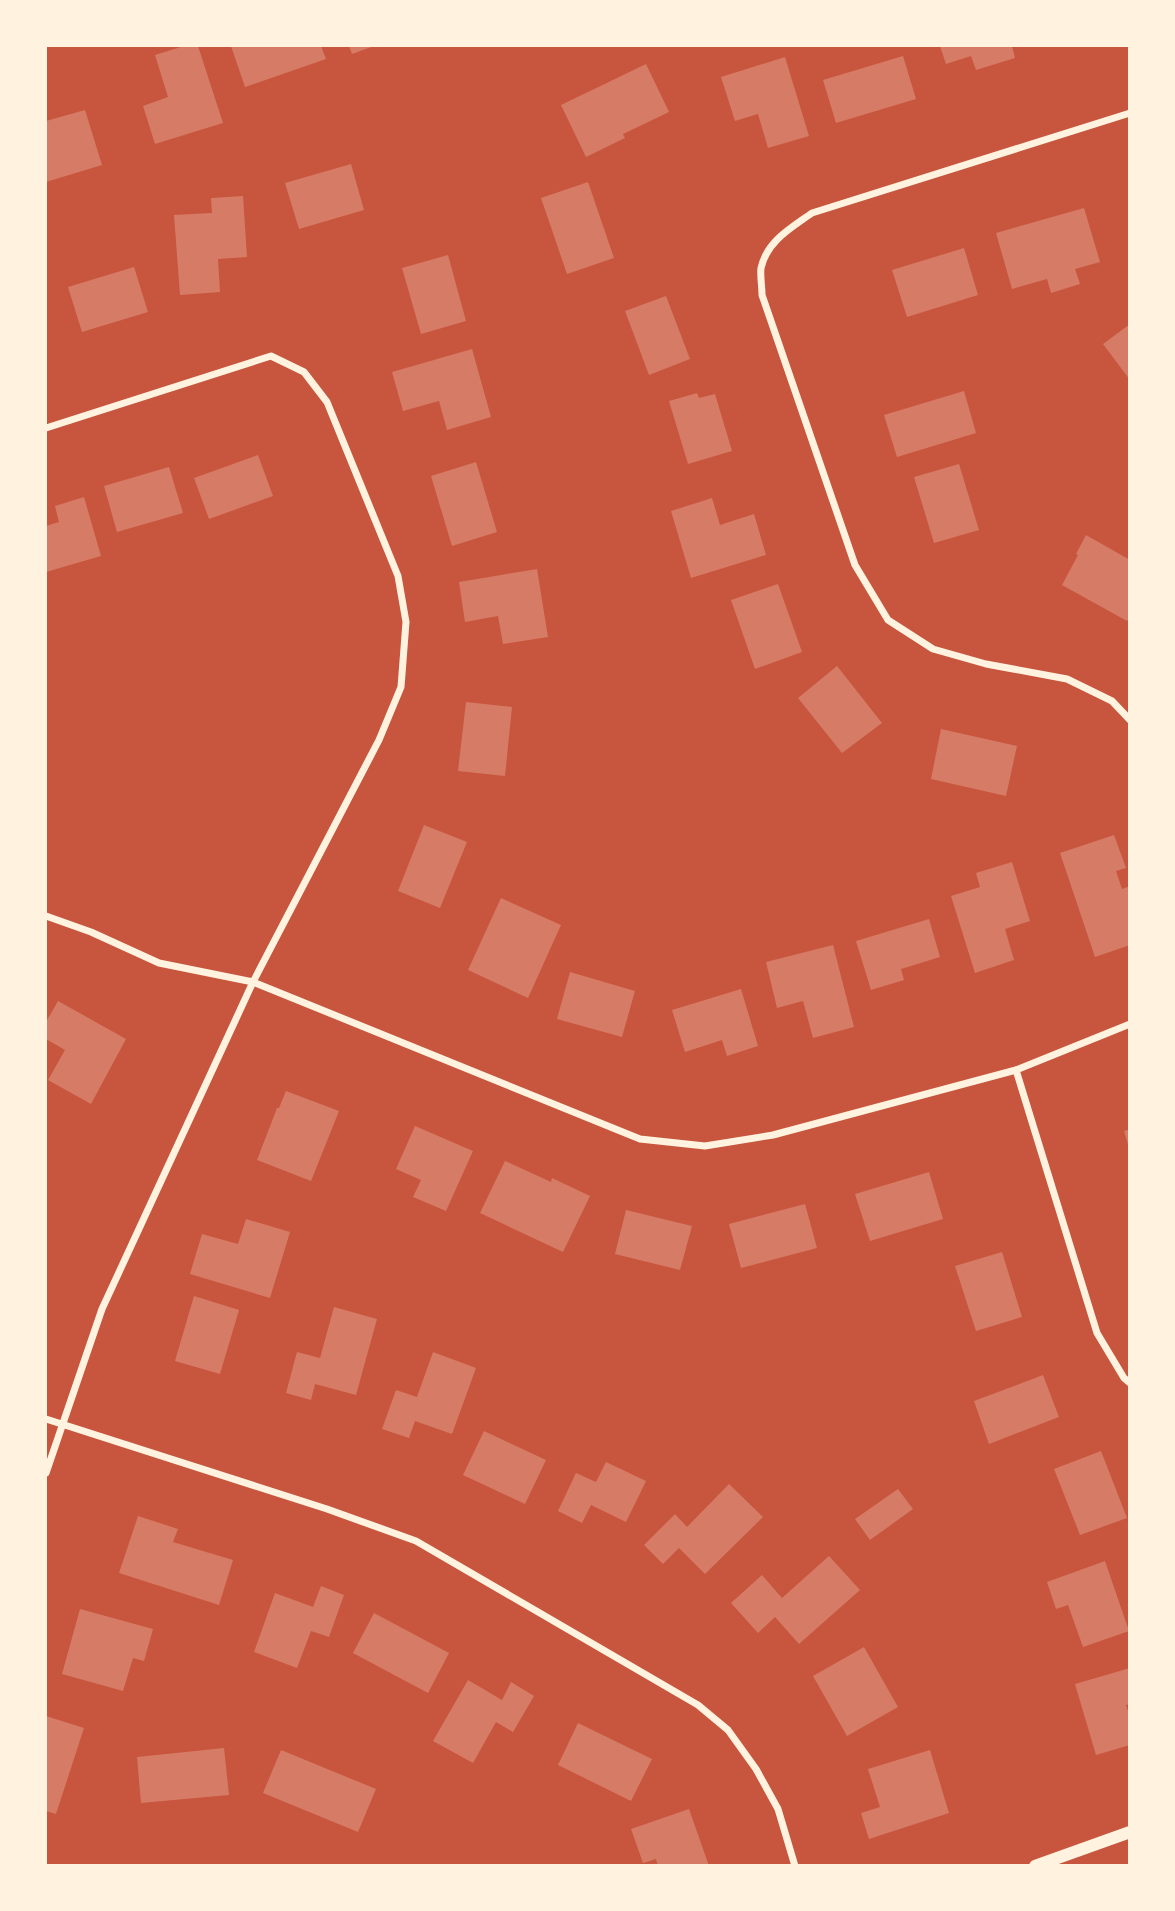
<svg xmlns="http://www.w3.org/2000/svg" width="1175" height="1911" font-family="'PT Serif',serif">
<rect width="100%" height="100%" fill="#c8553d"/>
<g fill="#d67c66">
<path d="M 184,46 L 198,46 L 223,123 L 155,144 L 143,106 L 168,97 L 155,55 Z"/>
<path d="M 231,46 L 321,46 L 326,59 L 245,87 Z"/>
<path d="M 349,46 L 374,46 L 352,54 Z"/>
<path d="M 940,46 L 1012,46 L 1015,58 L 976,70 L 971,56 L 946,64 Z"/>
<path d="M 903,56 L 916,99 L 836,123 L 823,80 Z"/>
<path d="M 785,57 L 809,136 L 768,148 L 758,114 L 735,121 L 721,77 Z"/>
<path d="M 646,64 L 669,112 L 623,134 L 625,138 L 586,157 L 561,105 Z"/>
<path d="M 85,110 L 102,165 L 46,182 L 46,121 Z"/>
<path d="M 351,164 L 364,210 L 299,229 L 285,183 Z"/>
<path d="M 588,182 L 614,258 L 567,274 L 541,198 Z"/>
<path d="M 243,196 L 247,257 L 218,259 L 220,292 L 180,295 L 174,215 L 212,213 L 211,198 Z"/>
<path d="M 1084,208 L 1100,262 L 1075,269 L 1080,284 L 1051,293 L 1047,279 L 1012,289 L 996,233 Z"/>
<path d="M 964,248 L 978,295 L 907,317 L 892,270 Z"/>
<path d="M 448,255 L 466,321 L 421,334 L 402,268 Z"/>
<path d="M 134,267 L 148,312 L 82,332 L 68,287 Z"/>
<path d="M 666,296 L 690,359 L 649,375 L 625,311 Z"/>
<path d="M 1130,324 L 1130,380 L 1103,344 Z"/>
<path d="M 472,349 L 491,417 L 447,430 L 439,401 L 403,411 L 392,372 Z"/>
<path d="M 964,391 L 976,433 L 897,457 L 884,415 Z"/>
<path d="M 697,393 L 699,398 L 715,394 L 732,451 L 688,464 L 669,401 Z"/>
<path d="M 258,455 L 273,496 L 209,519 L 194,478 Z"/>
<path d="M 476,462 L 497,532 L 452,546 L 431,476 Z"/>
<path d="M 959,464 L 979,530 L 934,543 L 914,477 Z"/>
<path d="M 169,467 L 183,513 L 117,532 L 104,486 Z"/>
<path d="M 84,497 L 101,556 L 46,572 L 46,526 L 59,522 L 55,506 Z"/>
<path d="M 712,498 L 720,525 L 754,514 L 766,555 L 691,578 L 671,511 Z"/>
<path d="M 1086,535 L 1130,560 L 1130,616 L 1127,621 L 1062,585 L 1078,555 L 1076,554 Z"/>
<path d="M 537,569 L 548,637 L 503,644 L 498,616 L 465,622 L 459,582 Z"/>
<path d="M 778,584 L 802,652 L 755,669 L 731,600 Z"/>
<path d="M 837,666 L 882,723 L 842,753 L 798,698 Z"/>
<path d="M 466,702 L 512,707 L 505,776 L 458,771 Z"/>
<path d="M 941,729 L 1017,746 L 1006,796 L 931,779 Z"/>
<path d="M 424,825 L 467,842 L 440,908 L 398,891 Z"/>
<path d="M 1114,835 L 1126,868 L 1116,871 L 1122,889 L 1130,886 L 1130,945 L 1095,957 L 1060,853 Z"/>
<path d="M 1012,862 L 1030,921 L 1005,929 L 1014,960 L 975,973 L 951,896 L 980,887 L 976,873 Z"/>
<path d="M 501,898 L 561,925 L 528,998 L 468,970 Z"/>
<path d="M 929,919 L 940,957 L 901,969 L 904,980 L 871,990 L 856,941 Z"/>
<path d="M 833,945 L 854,1027 L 813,1038 L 803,1001 L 777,1008 L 766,962 Z"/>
<path d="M 570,972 L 635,991 L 622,1037 L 557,1019 Z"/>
<path d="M 741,989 L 758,1046 L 727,1056 L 722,1040 L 685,1052 L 672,1010 Z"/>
<path d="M 58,1001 L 126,1039 L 91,1104 L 48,1080 L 65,1050 L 46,1039 L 46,1022 Z"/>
<path d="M 286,1091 L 339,1111 L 311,1181 L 257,1160 L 277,1108 L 279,1108 Z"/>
<path d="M 415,1126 L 473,1151 L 446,1211 L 413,1197 L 421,1180 L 396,1169 Z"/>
<path d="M 1130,1129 L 1130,1148 L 1129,1148 L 1124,1131 Z"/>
<path d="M 505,1161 L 551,1182 L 552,1178 L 590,1196 L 563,1252 L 480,1213 Z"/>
<path d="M 929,1172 L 943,1219 L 870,1241 L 855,1194 Z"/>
<path d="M 805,1204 L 817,1248 L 741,1268 L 729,1224 Z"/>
<path d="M 626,1210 L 692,1226 L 680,1270 L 615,1254 Z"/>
<path d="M 246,1219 L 290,1232 L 270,1298 L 190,1274 L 202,1234 L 238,1244 Z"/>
<path d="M 1002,1252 L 1022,1317 L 976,1331 L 955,1266 Z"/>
<path d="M 194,1296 L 239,1310 L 220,1374 L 175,1361 Z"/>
<path d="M 334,1307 L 377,1319 L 356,1395 L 315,1384 L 311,1400 L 286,1393 L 297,1352 L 320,1358 Z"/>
<path d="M 433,1352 L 476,1368 L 452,1434 L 415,1421 L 409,1438 L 382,1429 L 396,1390 L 417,1397 Z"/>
<path d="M 1043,1375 L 1059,1417 L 989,1444 L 974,1401 Z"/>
<path d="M 484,1431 L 546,1460 L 525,1504 L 463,1475 Z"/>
<path d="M 1101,1451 L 1127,1518 L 1080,1535 L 1054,1469 Z"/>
<path d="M 606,1462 L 646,1481 L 626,1522 L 591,1505 L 582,1523 L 558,1511 L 576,1473 L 596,1482 Z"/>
<path d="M 729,1484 L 763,1517 L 705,1574 L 679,1548 L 663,1564 L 644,1545 L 675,1514 L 687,1527 Z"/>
<path d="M 898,1489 L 913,1509 L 870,1540 L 855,1519 Z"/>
<path d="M 138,1516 L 178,1529 L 173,1542 L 233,1560 L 219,1605 L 119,1573 Z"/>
<path d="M 829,1556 L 860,1590 L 799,1644 L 775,1617 L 758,1633 L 731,1603 L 762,1575 L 782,1598 Z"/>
<path d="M 1105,1561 L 1129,1631 L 1083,1647 L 1068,1605 L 1056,1609 L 1047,1582 Z"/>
<path d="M 321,1586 L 344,1595 L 329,1637 L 311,1631 L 297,1668 L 254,1652 L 275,1593 L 313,1607 Z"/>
<path d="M 80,1609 L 153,1629 L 144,1661 L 133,1658 L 123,1691 L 62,1674 Z"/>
<path d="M 374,1613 L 449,1653 L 428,1693 L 353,1653 Z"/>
<path d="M 864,1647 L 898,1707 L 847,1736 L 813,1676 Z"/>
<path d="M 1130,1668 L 1130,1704 L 1126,1705 L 1130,1717 L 1130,1745 L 1096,1755 L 1075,1684 Z"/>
<path d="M 468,1680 L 502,1700 L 511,1682 L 534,1696 L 513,1732 L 496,1722 L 473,1763 L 433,1741 Z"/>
<path d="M 46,1716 L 84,1728 L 56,1814 L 46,1811 Z"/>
<path d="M 578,1723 L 652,1759 L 631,1801 L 558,1765 Z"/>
<path d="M 224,1748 L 229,1795 L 141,1803 L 137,1757 Z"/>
<path d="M 281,1750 L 376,1789 L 358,1832 L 263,1793 Z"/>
<path d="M 930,1750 L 949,1813 L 869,1839 L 861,1813 L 880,1807 L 868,1769 Z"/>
<path d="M 689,1809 L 709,1866 L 658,1866 L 656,1859 L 643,1863 L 631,1829 Z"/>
</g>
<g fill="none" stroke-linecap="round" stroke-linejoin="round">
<g stroke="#fff3e0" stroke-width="7">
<path d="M 1130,113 L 812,213 C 791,228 767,241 761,268 C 760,276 762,286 762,295 L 855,565 L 888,620 L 933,649 L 986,664 L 1067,679 L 1112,701 L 1130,720"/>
<path d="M 46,428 L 271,356 L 304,372 L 327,402 L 398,576 L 406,622 L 401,687 L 379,740 L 253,982 L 102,1309 L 46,1473"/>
<path d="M 46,916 L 91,932 L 159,963 L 253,982 L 640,1139 L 705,1146 L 773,1135 L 1016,1070 L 1130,1024"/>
<path d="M 1016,1070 L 1097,1333 L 1124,1378 L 1130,1383"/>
<path d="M 46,1419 L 327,1509 L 416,1541 L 698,1705 L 728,1730 L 756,1769 L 778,1809 L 795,1866"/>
</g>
<path stroke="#fff3e0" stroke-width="12" d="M 1035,1866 L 1130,1832"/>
</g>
<rect width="1175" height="1911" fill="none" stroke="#fff3e0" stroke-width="94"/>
</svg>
